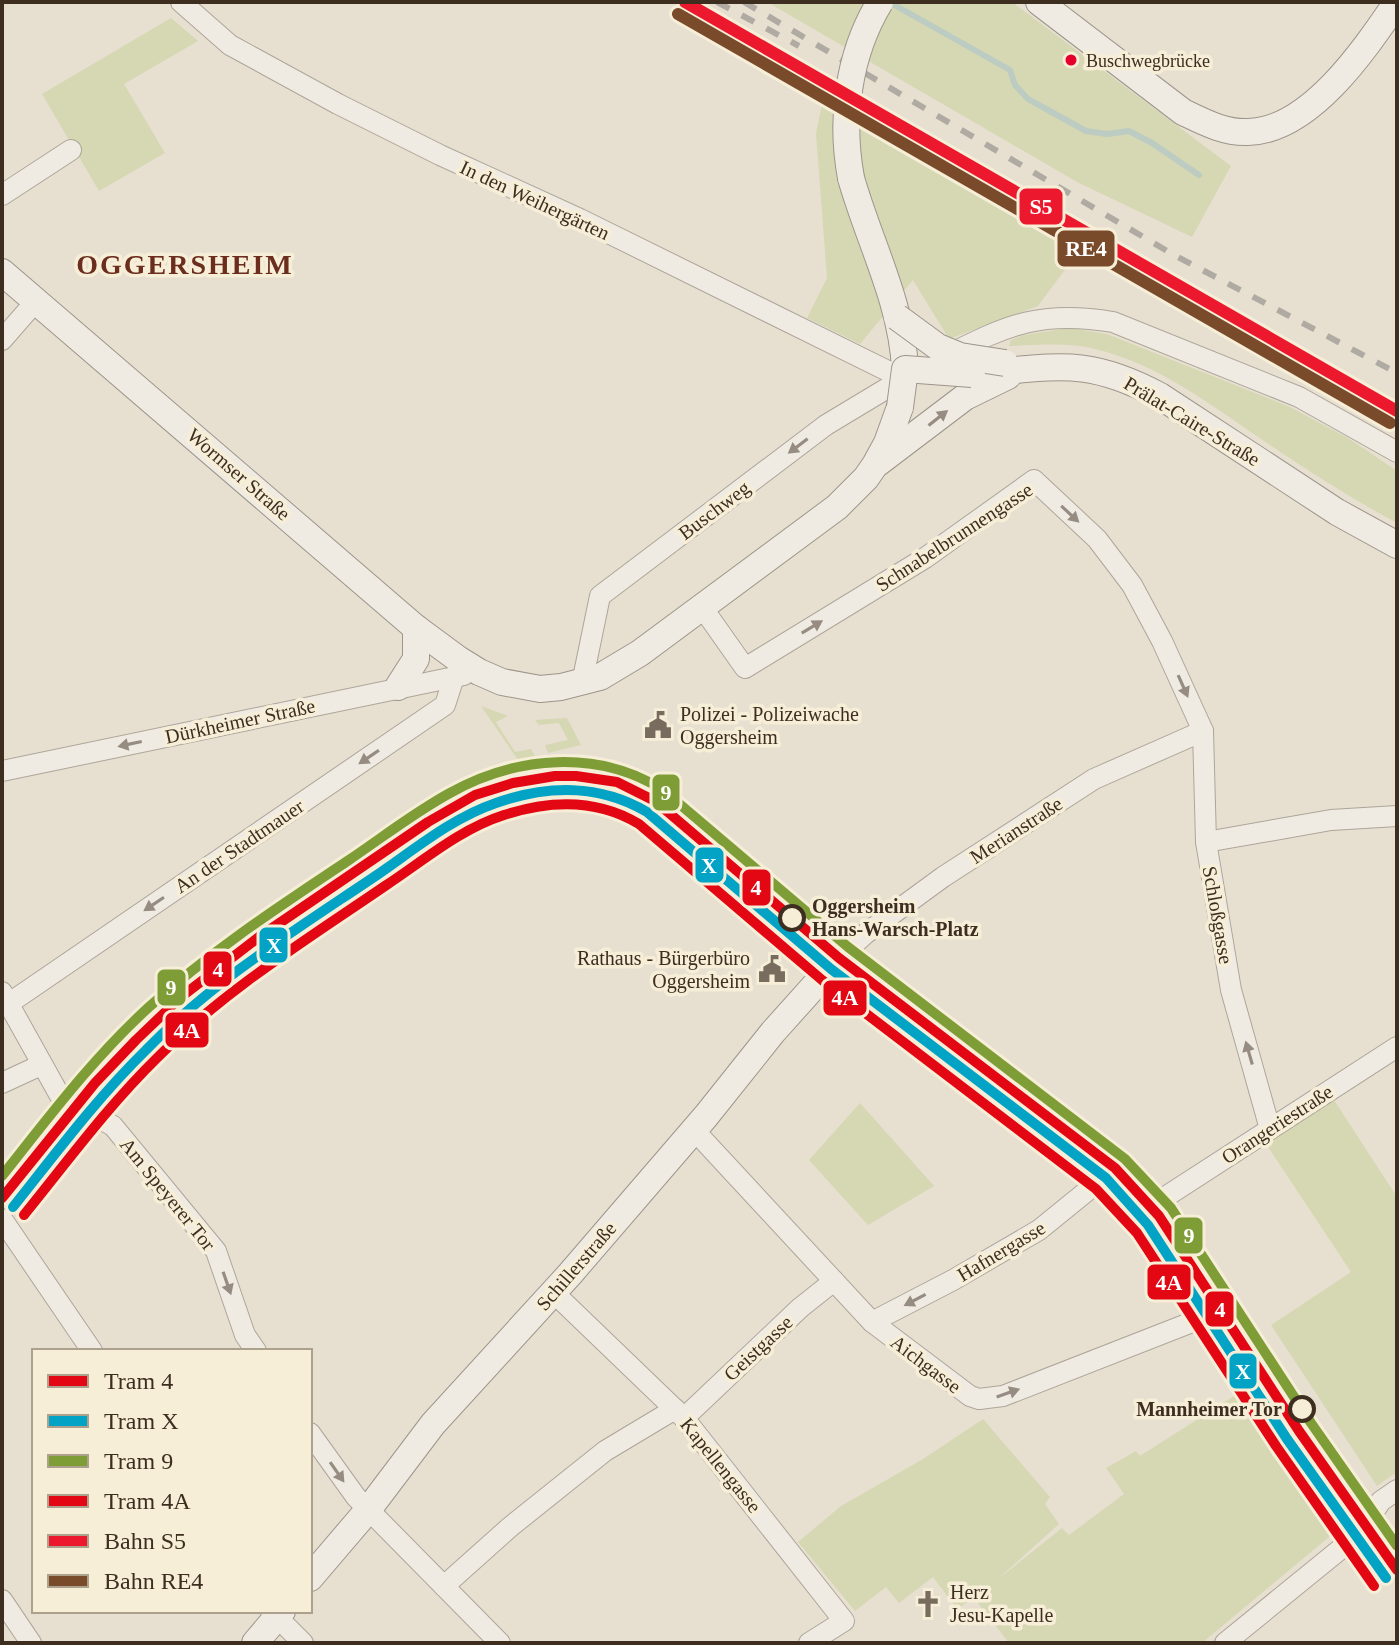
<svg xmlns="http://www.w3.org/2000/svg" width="1399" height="1645" font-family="Georgia,serif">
<rect width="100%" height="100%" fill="#e7e0d1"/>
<g fill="#d6d7b3">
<path d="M 767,2 L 1012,2 L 1231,166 L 1192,237 L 1077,182 Z"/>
<path d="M 171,18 L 198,41 L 124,84 L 165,153 L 99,191 L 42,94 Z"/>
<path d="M 824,95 L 1082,247 L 1038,306 L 949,339 L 913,280 L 860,344 L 807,318 L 827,278 L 816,133 Z"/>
<path d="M 1069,328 L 1107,334 L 1290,407 L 1348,438 L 1397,471 L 1397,523 C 1350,498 1305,469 1261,439 C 1208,403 1158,364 1095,349 C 1068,342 1037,345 1009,346 L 1011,340 L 1024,335 Z"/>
<path d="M 481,706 L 508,716 L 496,722 L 515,752 L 531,749 L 535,756 L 518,760 Z"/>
<path d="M 567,718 L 581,745 L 548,753 L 545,745 L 568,740 L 559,723 L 539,725 L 535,720 Z"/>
<path d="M 1334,1100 L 1397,1197 L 1397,1472 L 1377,1486 L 1271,1325 L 1351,1272 L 1266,1144 Z"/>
<path d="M 860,1103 L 934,1186 L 868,1225 L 809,1160 Z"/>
<path d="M 1253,1384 L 1348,1521 L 1202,1643 L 1009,1643 L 974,1598 L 957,1609 L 933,1577 L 899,1603 L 886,1587 L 855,1611 L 798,1542 L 841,1506 L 923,1459 L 983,1419 L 1050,1497 L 1045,1504 L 1059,1524 L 997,1580 L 1062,1528 L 1069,1535 L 1124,1494 L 1106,1468 L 1136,1451 L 1140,1456 Z"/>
</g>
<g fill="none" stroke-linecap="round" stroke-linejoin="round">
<path stroke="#bcccc2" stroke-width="6" d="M 889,2 L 1010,70 L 1015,85 L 1028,99 L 1086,131 L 1107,134 L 1129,131 L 1152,143 L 1199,175"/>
<g stroke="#ada599" stroke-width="22">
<g id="street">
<path d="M 181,2 L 230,45 L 338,104 L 440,155 L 580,219 L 902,378"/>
<path d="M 2,195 L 71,150"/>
<path d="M 2,340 L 36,301"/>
<path d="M 946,356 C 1009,324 1042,310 1113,322 L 1299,397 L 1397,452"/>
<path d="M 702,607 L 745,668 L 925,558 L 1034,480 L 1097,539 L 1132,585 L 1162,641 L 1203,731 L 1206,842 L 1231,990 L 1270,1129"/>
<path d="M 582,683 L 600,596 L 826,425 L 914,372"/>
<path d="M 2,771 L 464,675"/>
<path d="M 1206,842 L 1331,820 L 1397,816"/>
<path d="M 843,954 L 865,934 L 943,877 L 1094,779 L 1203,731"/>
<path d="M 2,992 L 60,1096 L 113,1126 L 216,1251 L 245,1335 L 256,1351"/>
<path d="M 8,1004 L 445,705 L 454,677"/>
<path d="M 2,1083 L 41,1065"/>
<path d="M 694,1130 L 872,1322 L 970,1396 L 979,1399 L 1003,1396 L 1228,1308"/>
<path d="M 2,1190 L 72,1104"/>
<path d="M 1156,1203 L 1397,1047"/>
<path d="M 2,1219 L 92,1351"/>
<path d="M 553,1292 L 684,1418 L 844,1621 L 809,1643"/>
<path d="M 872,1322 L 953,1280 L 1039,1230 L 1119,1165"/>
<path d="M 684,1418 L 800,1308 L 834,1281"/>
<path d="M 310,1433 L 356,1497 L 500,1643"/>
<path d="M 444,1586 L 510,1527 L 605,1451 L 675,1409"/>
<path d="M 2,1600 L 31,1643"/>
<path d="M 271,1611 L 303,1643"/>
<path d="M 1225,1643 L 1359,1534 L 1381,1501 L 1397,1490"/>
</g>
</g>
<g stroke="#9c958a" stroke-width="28">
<g id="secondary">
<path d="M 1039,2 L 1183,112 C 1204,122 1224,133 1248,132 C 1310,131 1365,49 1397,2"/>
<path d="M 851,178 C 869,242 902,302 905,369"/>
<path d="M 2,272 L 416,628 L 458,659 L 479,672 L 502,682 L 540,689 L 561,687 L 600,677 L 640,653 L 837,507 L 866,478 L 875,465 L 887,443 L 900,407"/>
<path d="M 980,373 C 1058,367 1087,357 1160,396 L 1337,512 L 1397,545"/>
<path d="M 878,463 L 965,397 L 1008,376"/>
<path d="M 398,687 L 416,659 L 416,628"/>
<path d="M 310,1578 L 368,1510 L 433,1424 L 570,1274 L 706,1116 L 773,1032 L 843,954 L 1100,1149 L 1138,1182 L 1156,1203 L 1346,1488 L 1397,1559"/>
<path d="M 255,1643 L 282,1611"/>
</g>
</g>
<use href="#street" stroke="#efebe3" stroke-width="20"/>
<use href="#secondary" stroke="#efebe3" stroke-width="26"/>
<g stroke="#afaaa2" stroke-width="6" stroke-dasharray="14 14" stroke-linecap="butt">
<path d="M 717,2 L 799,46"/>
<path d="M 744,2 L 1174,255 L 1397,373"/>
</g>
<g stroke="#9c958a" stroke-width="28" stroke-linecap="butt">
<g id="secondary-bridge">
<path d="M 851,178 C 840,119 848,55 880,2"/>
<path d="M 897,317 L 938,347 L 960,356 L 1005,363"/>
<path d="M 900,407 L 905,369 L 972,374"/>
</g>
</g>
<use href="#secondary-bridge" stroke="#efebe3" stroke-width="26"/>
<g stroke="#f7eed8" stroke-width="18">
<path id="rail-1" d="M 685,2 L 1397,411"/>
</g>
<g stroke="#f7eed8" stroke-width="18">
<path id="rail-2" d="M 678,14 L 1390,423"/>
</g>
<use href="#rail-1" stroke="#ec192e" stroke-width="12"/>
<use href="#rail-2" stroke="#7a4b2a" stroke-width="12"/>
<g stroke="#f7eed8" stroke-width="16">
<path id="tram-1" d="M 2,1198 L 95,1083 L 136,1040 L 181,997 L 259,937 L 428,822 L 475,795 L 513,783 L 555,776 L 576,776 L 617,782 L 655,801 L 839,958 L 1115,1168 L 1159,1216 L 1299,1431 L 1397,1570"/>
</g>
<g stroke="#f7eed8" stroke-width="16">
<path id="tram-2" d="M 13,1207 C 56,1153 97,1098 146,1050 C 214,980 297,929 377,875 C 415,849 452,818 496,803 C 547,785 600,784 647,812 L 831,969 L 1106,1178 L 1148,1225 L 1287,1439 L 1386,1578"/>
</g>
<g stroke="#f7eed8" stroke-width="16">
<path id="tram-3" d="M 2,1176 C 49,1117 94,1057 149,1007 C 211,951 280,906 349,860 C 383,837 415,812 450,793 C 516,756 598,749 663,790 L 848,947 L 1125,1159 L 1171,1208 L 1311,1423 L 1397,1546"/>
</g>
<g stroke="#f7eed8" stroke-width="16">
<path id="tram-4" d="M 24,1215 C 67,1162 108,1106 157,1058 C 225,990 306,940 385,886 C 423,861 460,829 504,815 C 550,800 596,798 639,824 L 822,980 L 1096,1189 L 1137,1233 L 1276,1446 L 1374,1586"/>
</g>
<use href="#tram-1" stroke="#e30613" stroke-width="10"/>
<use href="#tram-2" stroke="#03a3c5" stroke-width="10"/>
<use href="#tram-3" stroke="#7f9d36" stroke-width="10"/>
<use href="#tram-4" stroke="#e30613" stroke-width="10"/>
</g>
<defs><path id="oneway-solid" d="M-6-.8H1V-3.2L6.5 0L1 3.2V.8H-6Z" transform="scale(2)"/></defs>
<g fill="#968c82">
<use href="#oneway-solid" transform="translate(938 418) rotate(-38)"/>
<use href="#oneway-solid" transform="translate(798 446) rotate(143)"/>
<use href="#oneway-solid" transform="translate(1070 514) rotate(43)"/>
<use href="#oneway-solid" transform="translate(812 627) rotate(-31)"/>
<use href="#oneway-solid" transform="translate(1183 686) rotate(66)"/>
<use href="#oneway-solid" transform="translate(130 744) rotate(168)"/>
<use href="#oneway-solid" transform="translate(369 757) rotate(146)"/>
<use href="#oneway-solid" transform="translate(154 904) rotate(146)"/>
<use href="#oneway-solid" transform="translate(1249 1053) rotate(-106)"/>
<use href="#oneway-solid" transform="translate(227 1283) rotate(71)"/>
<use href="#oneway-solid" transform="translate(915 1300) rotate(152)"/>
<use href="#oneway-solid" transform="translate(1008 1393) rotate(-19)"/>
<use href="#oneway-solid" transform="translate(337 1472) rotate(55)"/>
</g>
<defs>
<g id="civic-bare" transform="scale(2.16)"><path d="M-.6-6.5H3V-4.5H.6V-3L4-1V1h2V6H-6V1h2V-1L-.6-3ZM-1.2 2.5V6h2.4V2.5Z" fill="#786c5e" stroke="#f7eed8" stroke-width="2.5" paint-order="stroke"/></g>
<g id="church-bare" transform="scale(2.16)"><path d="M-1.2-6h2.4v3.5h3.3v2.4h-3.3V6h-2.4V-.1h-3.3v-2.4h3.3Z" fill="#786c5e" stroke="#f7eed8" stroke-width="2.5" paint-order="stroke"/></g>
</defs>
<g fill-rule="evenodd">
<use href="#civic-bare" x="658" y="725"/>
<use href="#civic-bare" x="772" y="969"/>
<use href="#church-bare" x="928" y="1604"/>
</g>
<circle fill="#e4002b" stroke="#f7eed8" stroke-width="3" cx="1071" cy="60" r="7"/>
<g fill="#f7eed8" stroke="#3d2e20" stroke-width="4">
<circle cx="792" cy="918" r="12"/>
<circle cx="1302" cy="1409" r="12"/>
</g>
<g text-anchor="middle" stroke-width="7" stroke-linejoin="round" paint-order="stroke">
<g font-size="18" fill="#3d2e20" stroke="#f7eed8" text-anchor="start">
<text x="1086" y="67">Buschwegbrücke</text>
</g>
<g font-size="20" fill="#3d2e20" stroke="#f7eed8">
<text transform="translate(535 200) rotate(25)" y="7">In den Weihergärten</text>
<text transform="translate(1192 421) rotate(31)" y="7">Prälat-Caire-Straße</text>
<text transform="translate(239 474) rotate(41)" y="7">Wormser Straße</text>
<text transform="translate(714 510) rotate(-37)" y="7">Buschweg</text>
<text transform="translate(954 537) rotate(-33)" y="7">Schnabelbrunnengasse</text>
<text transform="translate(240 721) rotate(-12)" y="7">Dürkheimer Straße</text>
<text transform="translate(1016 830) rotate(-33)" y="7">Merianstraße</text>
<text transform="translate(239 846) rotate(-34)" y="7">An der Stadtmauer</text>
<text transform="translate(1218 915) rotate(80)" y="7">Schloßgasse</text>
<text transform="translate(1277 1124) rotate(-33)" y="7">Orangeriestraße</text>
<text transform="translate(168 1194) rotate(51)" y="7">Am Speyerer Tor</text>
<text transform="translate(1001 1251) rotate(-31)" y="7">Hafnergasse</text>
<text transform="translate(576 1266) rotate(-49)" y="7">Schillerstraße</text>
<text transform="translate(758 1348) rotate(-43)" y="7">Geistgasse</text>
<text transform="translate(926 1364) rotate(37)" y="7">Aichgasse</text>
<text transform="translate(721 1465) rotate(51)" y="7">Kapellengasse</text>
</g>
<g font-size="20" fill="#3d2e20" stroke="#f7eed8" text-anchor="start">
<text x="680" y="721">Polizei - Polizeiwache<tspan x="680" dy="23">Oggersheim</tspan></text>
<text x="750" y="965" text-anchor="end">Rathaus - Bürgerbüro<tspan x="750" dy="23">Oggersheim</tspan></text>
<text x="950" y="1599">Herz<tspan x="950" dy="23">Jesu-Kapelle</tspan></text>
</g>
<g font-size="20" font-weight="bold" fill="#3d2e20" stroke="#f7eed8" text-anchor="start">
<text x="812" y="913">Oggersheim<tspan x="812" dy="23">Hans-Warsch-Platz</tspan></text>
<text x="1282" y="1416" text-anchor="end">Mannheimer Tor</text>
</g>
<g font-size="28" font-weight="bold" letter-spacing="2" fill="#6b2e1e" stroke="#f7eed8">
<text x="185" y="274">OGGERSHEIM</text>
</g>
</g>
<g stroke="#f7eed8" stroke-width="3">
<rect x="1018" y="187" width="46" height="39" rx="8" fill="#ec192e"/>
<rect x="1056" y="229" width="60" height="39" rx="8" fill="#7a4b2a"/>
<rect x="651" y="773" width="30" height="39" rx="8" fill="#7f9d36"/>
<rect x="694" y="846" width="31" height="38" rx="8" fill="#03a3c5"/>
<rect x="741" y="868" width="31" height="39" rx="8" fill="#e30613"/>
<rect x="258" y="926" width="31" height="38" rx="8" fill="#03a3c5"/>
<rect x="202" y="950" width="31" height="38" rx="8" fill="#e30613"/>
<rect x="156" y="968" width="31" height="39" rx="8" fill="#7f9d36"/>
<rect x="822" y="979" width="46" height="38" rx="8" fill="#e30613"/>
<rect x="164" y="1011" width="46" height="38" rx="8" fill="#e30613"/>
<rect x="1173" y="1216" width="31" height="39" rx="8" fill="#7f9d36"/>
<rect x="1146" y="1263" width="46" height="38" rx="8" fill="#e30613"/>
<rect x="1204" y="1290" width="31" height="38" rx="8" fill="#e30613"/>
<rect x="1228" y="1352" width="30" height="38" rx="8" fill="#03a3c5"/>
</g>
<g font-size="22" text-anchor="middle" font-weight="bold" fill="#fff">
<text x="1041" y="214">S5</text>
<text x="1086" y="256">RE4</text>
<text x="666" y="800">9</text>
<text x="709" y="873">X</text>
<text x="756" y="895">4</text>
<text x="274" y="953">X</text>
<text x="218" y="977">4</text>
<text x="171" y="995">9</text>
<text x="845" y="1005">4A</text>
<text x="187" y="1038">4A</text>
<text x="1189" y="1243">9</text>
<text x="1169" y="1290">4A</text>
<text x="1220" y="1317">4</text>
<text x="1243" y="1379">X</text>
</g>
<rect width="1399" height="1645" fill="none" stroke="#3d2e20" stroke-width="8"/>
<rect x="32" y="1349" width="280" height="264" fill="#f7eed8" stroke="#ada18e" stroke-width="2"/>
<rect x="48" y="1375" width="40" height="12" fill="#e30613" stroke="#ada18e" stroke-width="2"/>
<text x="104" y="1389" font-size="24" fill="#3d2e20">Tram 4</text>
<rect x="48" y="1415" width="40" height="12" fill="#03a3c5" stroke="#ada18e" stroke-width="2"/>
<text x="104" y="1429" font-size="24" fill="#3d2e20">Tram X</text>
<rect x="48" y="1455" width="40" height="12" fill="#7f9d36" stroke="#ada18e" stroke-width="2"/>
<text x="104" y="1469" font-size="24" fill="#3d2e20">Tram 9</text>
<rect x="48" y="1495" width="40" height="12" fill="#e30613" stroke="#ada18e" stroke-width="2"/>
<text x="104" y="1509" font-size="24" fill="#3d2e20">Tram 4A</text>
<rect x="48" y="1535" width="40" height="12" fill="#ec192e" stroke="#ada18e" stroke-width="2"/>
<text x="104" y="1549" font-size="24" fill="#3d2e20">Bahn S5</text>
<rect x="48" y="1575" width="40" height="12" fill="#7a4b2a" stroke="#ada18e" stroke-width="2"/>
<text x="104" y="1589" font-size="24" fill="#3d2e20">Bahn RE4</text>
</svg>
